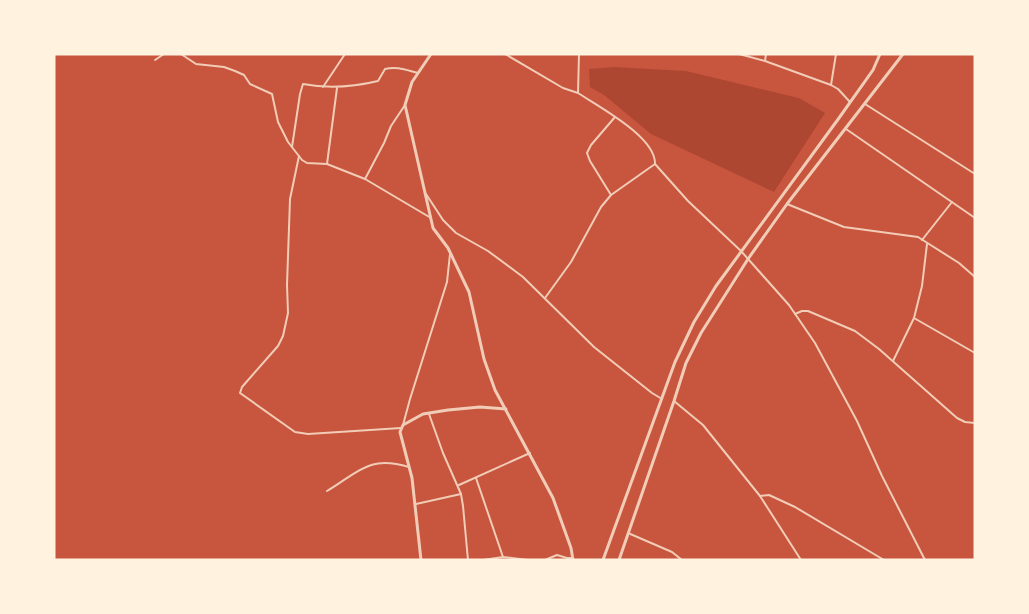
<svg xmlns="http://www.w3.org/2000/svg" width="1029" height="614" font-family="Signika,sans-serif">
<rect width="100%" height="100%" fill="#c8553d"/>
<path fill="#ae4732" d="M 615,67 L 686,71 L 799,98 L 825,113 L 774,192 L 651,134 L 604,95 L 590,87 L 589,69 Z"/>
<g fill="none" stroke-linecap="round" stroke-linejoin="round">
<g stroke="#f1ccb7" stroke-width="2">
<path d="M 181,54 L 196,64 L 224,67 L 235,71 L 244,75 L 250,84 L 272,94 L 278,122 L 288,142 L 302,160 L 307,163 L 327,164 L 365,179 L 431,218"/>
<path d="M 505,54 L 563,88 L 578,93"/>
<path d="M 579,54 L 578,93 C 599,107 656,137 655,164 L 688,201 L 741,251 L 789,305 L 815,343 L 857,421 L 882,476 L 925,560"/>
<path d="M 739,54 L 765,61 L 831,85 L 838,89 L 850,102"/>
<path d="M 155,60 L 164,54"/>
<path d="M 765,61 L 766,54"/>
<path d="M 831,85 L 836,54"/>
<path d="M 323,87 L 345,54"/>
<path d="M 865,104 L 975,174"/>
<path d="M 846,129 L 975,218"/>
<path d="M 292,147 L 300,94 L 303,84 C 329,89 353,87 378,81 L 385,69 C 397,66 406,70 418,73"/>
<path d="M 299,156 L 290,199 L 287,285 L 288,313 L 283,336 L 278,346 L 242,387 L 240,393 L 295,432 L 308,434 L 401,428"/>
<path d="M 327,164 L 337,88"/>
<path d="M 365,179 L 384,143 L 391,126 L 405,105"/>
<path d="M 426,194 L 443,220 L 456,233 L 488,251 L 523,277 L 594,347 L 652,393 L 662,399"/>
<path d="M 611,195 L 590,161 L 587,153 L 591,145 L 615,117"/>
<path d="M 787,204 L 844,227 L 918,237 L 959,263 L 975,277"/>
<path d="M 922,240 L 952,202"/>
<path d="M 545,298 L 571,262 L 601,207 L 611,195 L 655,164"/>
<path d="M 795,314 L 802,311 L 808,311 L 855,331 L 879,349 L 957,418 L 965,422 L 975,423"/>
<path d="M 914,318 L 975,353"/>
<path d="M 893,361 L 914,318 L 922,286 L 927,244"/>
<path d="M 674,401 L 703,425 L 760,496 L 801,560"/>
<path d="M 429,414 L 443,453 L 461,494 L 463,506 L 468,560"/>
<path d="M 403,425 L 410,399 L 447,282 L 450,254"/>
<path d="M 476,478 L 503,557"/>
<path d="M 459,485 L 530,453"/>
<path d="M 327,491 C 359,472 368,455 409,467"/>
<path d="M 760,496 L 769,495 L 795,507 L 884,560"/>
<path d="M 416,504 L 461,494"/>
<path d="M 628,533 L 672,552 L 682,560"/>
<path d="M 483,560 L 503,557 L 528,560"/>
<path d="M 545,560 L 557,555 L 567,558 L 573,558"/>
</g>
<g stroke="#f1ccb7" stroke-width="3">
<path d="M 431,54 L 412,82 L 405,105 L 433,228 L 448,248 L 469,292 L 484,359 L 495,390 L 553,498 L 571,548 L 573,560"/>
<path d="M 421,560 L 412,478 L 400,432 L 403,425 L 423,414 L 448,410 L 480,407 L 506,409"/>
<path d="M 603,560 L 675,362 L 694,322 L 716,286 L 839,118 L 873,70 L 880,54"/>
<path d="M 619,560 L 674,401 L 686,363 L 701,333 L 748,259 L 787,204 L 903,54"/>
</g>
</g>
<rect width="1029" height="614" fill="none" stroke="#fff3e0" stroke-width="111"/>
</svg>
